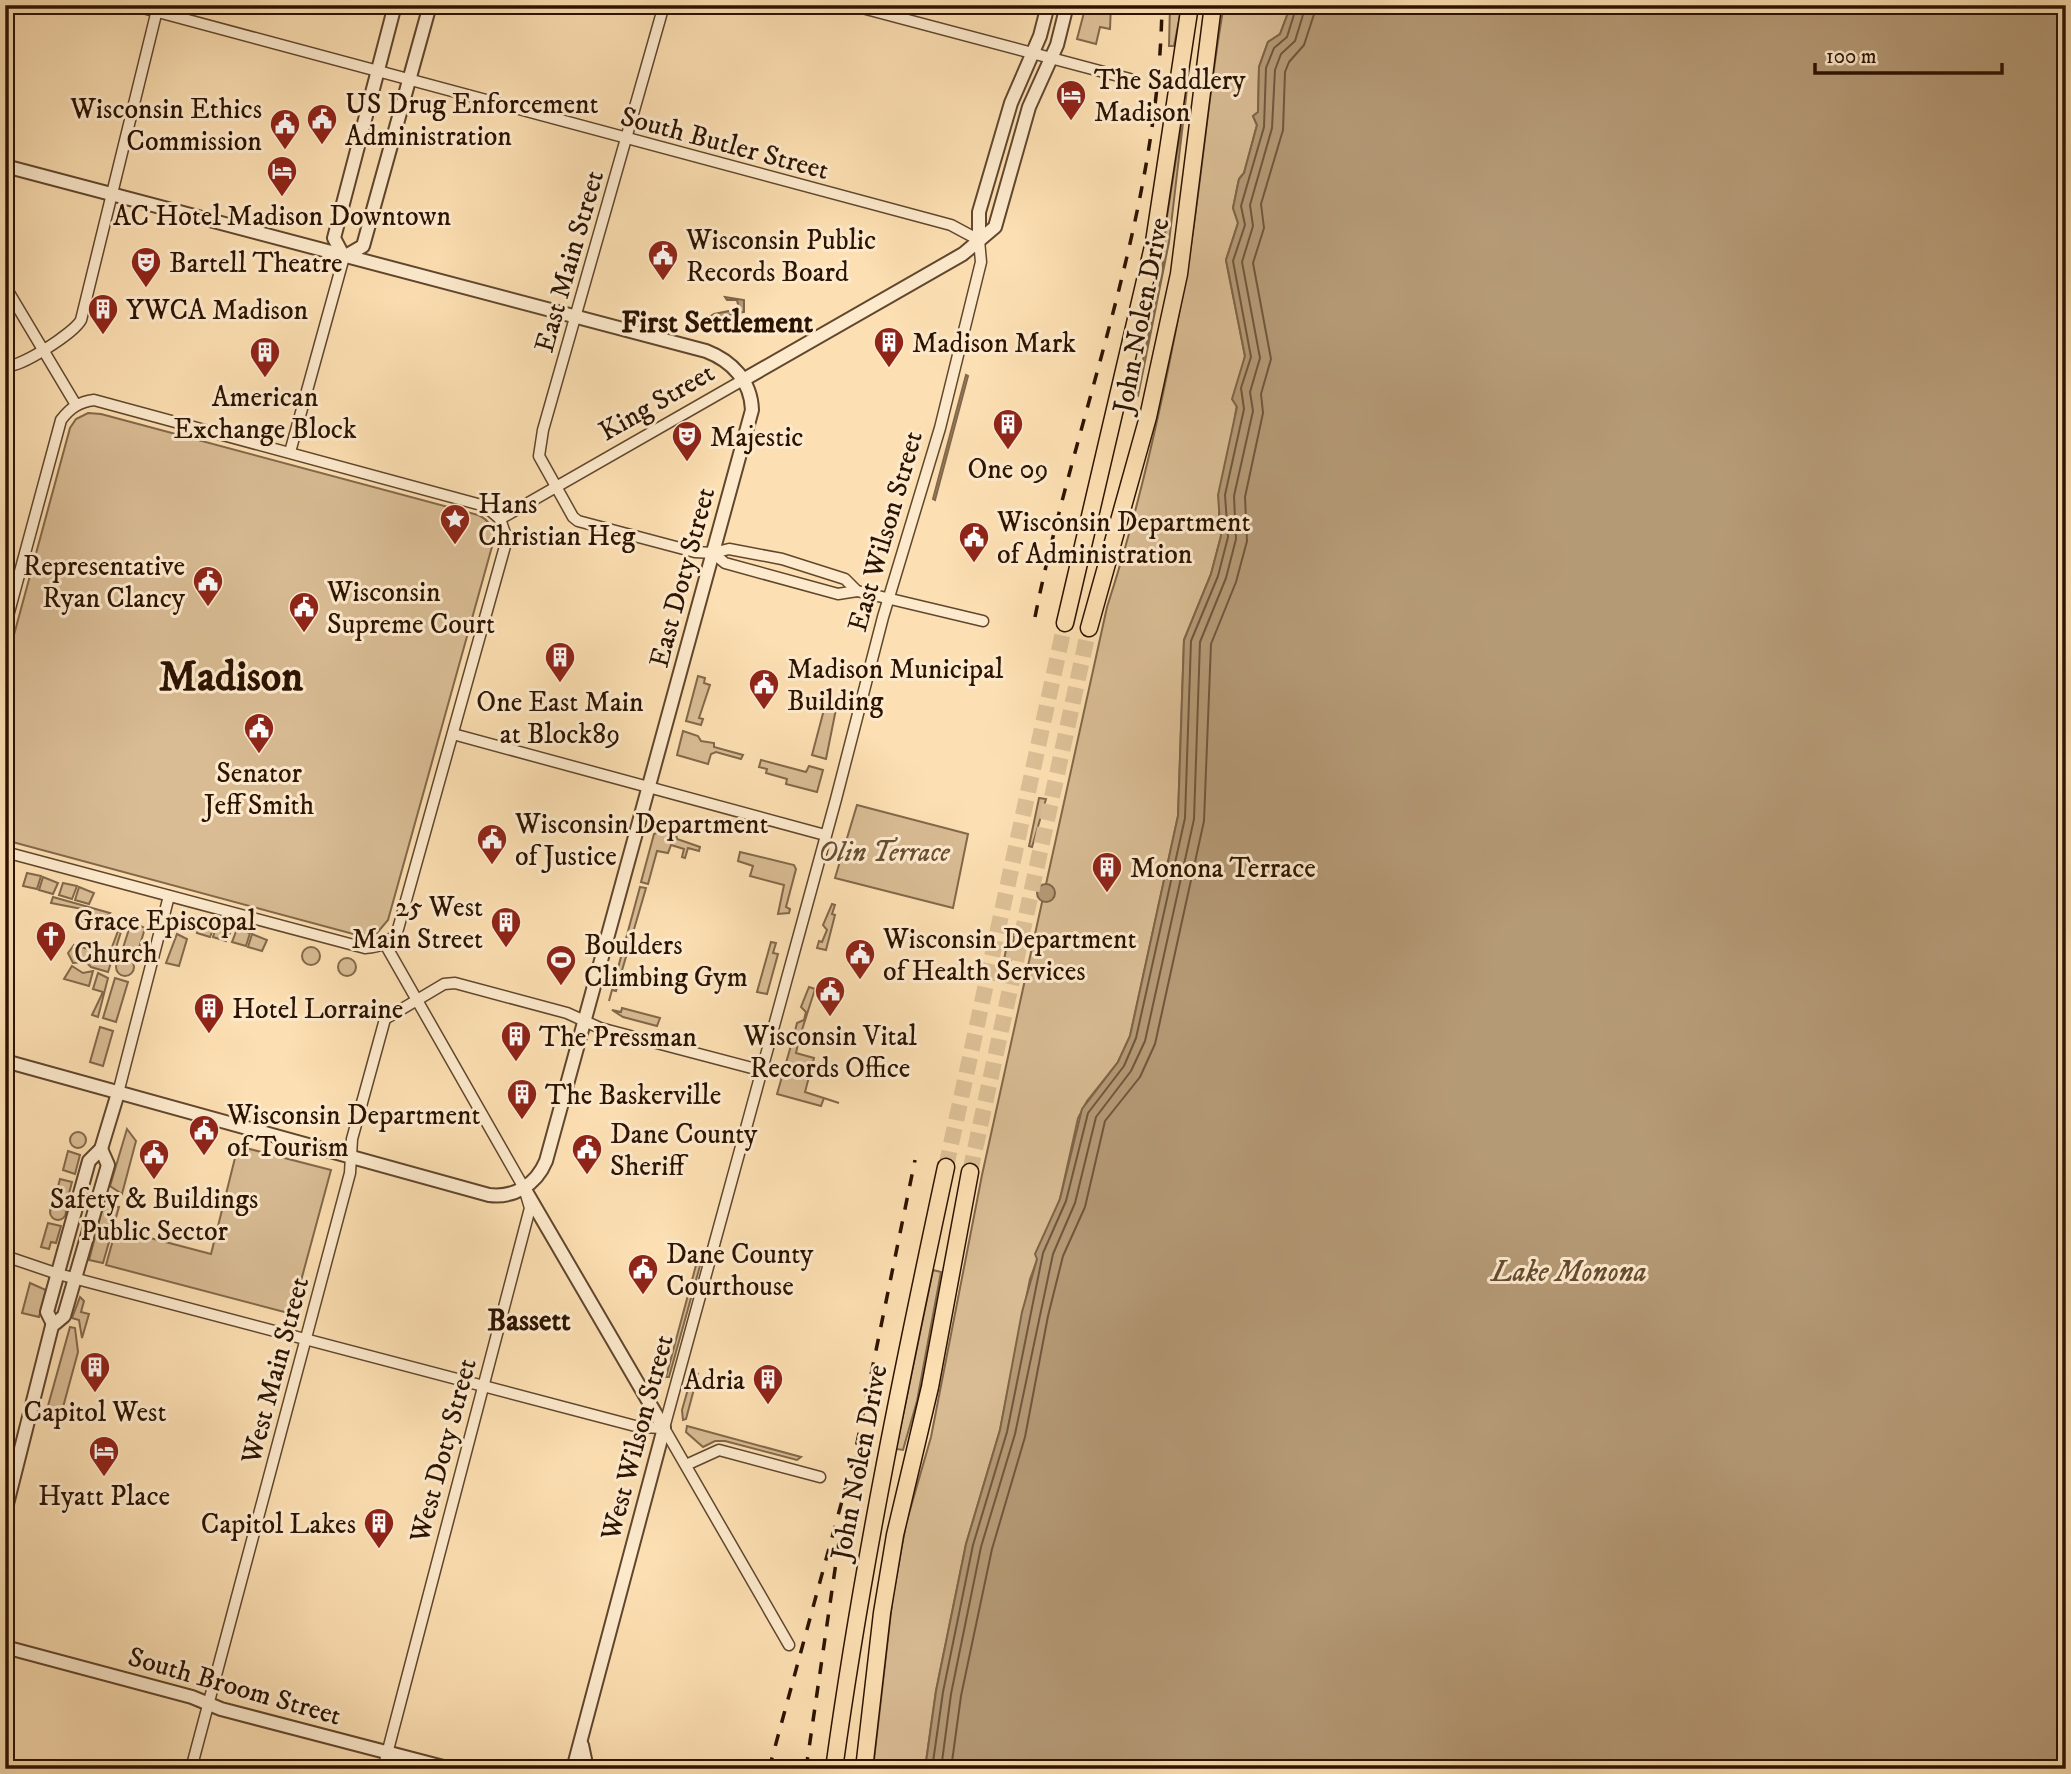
<svg xmlns="http://www.w3.org/2000/svg" width="2071" height="1774" font-family="'IM FELL DW Pica',serif">
<rect width="100%" height="100%" fill="#fcdfb2"/>
<filter id="stains"><feTurbulence type="fractalNoise" baseFrequency=".00286" numOctaves="4"/><feColorMatrix values="0 0 0 0 .2 0 0 0 0 .09 0 0 0 0 .02 0 0 0 .5 -.17"/></filter>
<radialGradient id="worn" r=".72"><stop offset=".6" stop-color="#630" stop-opacity="0"/><stop offset="1" stop-color="#630" stop-opacity=".3"/></radialGradient>
<g fill="#d9bc94" stroke="#82684a" stroke-width="2">
<path d="M 1086,5 L 1111,5 L 1110,29 L 1100,27 L 1096,44 L 1077,39 Z"/>
<path d="M 1170,5 L 1182,5 L 1174,46 L 1169,46 Z"/>
<path d="M 1224,5 L 1291,5 L 1280,34 L 1268,42 L 1259,67 L 1258,112 L 1253,116 L 1257,125 L 1244,173 L 1239,179 L 1233,208 L 1238,223 L 1226,260 L 1245,356 L 1219,514 L 1221,536 L 1211,574 L 1184,640 L 1178,816 L 1130,1036 L 1118,1062 L 1087,1101 L 1078,1118 L 1060,1199 L 1030,1279 L 1000,1430 L 966,1544 L 936,1691 L 925,1769 L 873,1769 L 893,1595 L 906,1524 L 931,1437 L 982,1175 L 1107,607 C 1143,497 1167,383 1187,270 C 1202,182 1208,93 1224,5 Z"/>
<path d="M 1187,89 L 1169,242 L 1138,396 L 1135,396 L 1162,274 L 1166,223 Z"/>
<path d="M 966,375 L 968,376 L 935,500 L 933,499 Z"/>
<path d="M 88,413 L 101,414 L 478,515 C 490,520 495,531 493,543 L 388,920 L 377,933 L 357,935 L 5,840 L 5,668 L 70,428 L 76,419 Z"/>
<path d="M 698,676 L 705,678 L 704,683 L 710,685 L 699,718 L 703,719 L 701,725 L 686,721 Z"/>
<path d="M 826,702 L 841,706 L 840,709 L 836,709 L 826,759 L 812,755 Z"/>
<path d="M 683,731 L 698,736 L 701,741 L 714,743 L 714,747 L 743,755 L 741,759 L 716,752 L 711,754 L 708,764 L 677,755 Z"/>
<path d="M 761,760 L 806,772 L 809,766 L 823,770 L 817,792 L 786,784 L 787,779 L 766,773 L 767,769 L 759,767 Z"/>
<path d="M 1039,798 L 1046,799 L 1032,847 L 1029,846 Z"/>
<path d="M 857,805 L 968,834 L 953,908 L 835,878 Z"/>
<path d="M 662,831 L 676,833 L 677,839 L 700,847 L 699,851 L 688,848 L 685,858 L 682,857 L 684,849 L 671,845 L 668,853 L 657,851 L 648,884 L 641,882 L 654,834 Z"/>
<path d="M 740,852 L 794,865 L 796,869 L 786,907 L 790,909 L 789,913 L 778,914 L 784,885 L 750,876 L 753,866 L 738,861 Z"/>
<path d="M 27,873 L 41,876 L 37,889 L 23,886 Z"/>
<path d="M 43,877 L 58,883 L 53,894 L 39,890 Z"/>
<path d="M 63,883 L 77,886 L 72,899 L 59,895 Z"/>
<path d="M 79,887 L 94,893 L 89,904 L 75,900 Z"/>
<path d="M 640,887 L 646,888 L 616,991 L 612,990 L 609,1001 Z"/>
<path d="M 53,897 L 110,913 L 106,917 L 109,918 L 106,928 L 79,920 L 82,909 L 51,903 Z"/>
<path d="M 832,904 L 835,905 L 832,914 L 835,915 L 826,950 L 817,948 L 819,941 L 822,942 L 827,930 L 823,925 Z"/>
<path d="M 201,920 L 215,924 L 210,937 L 197,933 Z"/>
<path d="M 134,923 L 145,928 L 137,955 L 122,951 L 130,926 L 133,927 Z"/>
<path d="M 217,924 L 231,931 L 226,941 L 213,937 Z"/>
<path d="M 237,929 L 250,933 L 246,946 L 232,942 Z"/>
<path d="M 1010,930 L 1014,930 L 1013,953 L 1005,980 L 1000,979 Z"/>
<path d="M 118,931 L 121,932 L 108,972 L 91,967 L 86,962 L 73,963 L 68,953 L 74,945 L 109,955 Z"/>
<path d="M 177,934 L 187,939 L 179,966 L 166,963 Z"/>
<path d="M 252,934 L 267,940 L 262,951 L 248,947 Z"/>
<path d="M 771,942 L 776,943 L 773,953 L 778,954 L 767,994 L 757,992 Z"/>
<circle cx="311" cy="956" r="9"/>
<circle cx="125" cy="967" r="9"/>
<circle cx="347" cy="967" r="9"/>
<path d="M 72,966 L 83,973 L 93,971 L 89,986 L 64,979 Z"/>
<path d="M 98,973 L 108,978 L 98,1017 L 92,1015 L 103,992 L 93,989 Z"/>
<path d="M 115,978 L 128,982 L 116,1022 L 103,1018 Z"/>
<path d="M 809,987 L 815,989 L 801,1033 L 795,1031 L 797,1023 L 804,1020 L 806,1012 L 801,1007 Z"/>
<path d="M 622,1008 L 660,1018 L 657,1026 L 623,1017 L 612,1010 L 621,1012 Z"/>
<path d="M 100,1027 L 113,1031 L 103,1066 L 90,1062 Z"/>
<path d="M 792,1042 L 798,1044 L 796,1053 L 814,1058 L 805,1092 L 839,1103 L 824,1098 L 821,1106 L 777,1094 Z"/>
<path d="M 127,1129 L 136,1141 L 122,1194 L 110,1186 Z"/>
<circle cx="78" cy="1140" r="8"/>
<path d="M 238,1146 L 331,1170 L 292,1314 L 106,1265 L 116,1229 L 211,1254 Z"/>
<path d="M 68,1151 L 80,1155 L 75,1174 L 63,1170 Z"/>
<path d="M 60,1179 L 72,1182 L 67,1201 L 55,1198 Z"/>
<circle cx="58" cy="1212" r="8"/>
<path d="M 103,1206 L 119,1207 L 103,1263 L 89,1260 Z"/>
<path d="M 48,1223 L 61,1226 L 56,1243 L 51,1242 L 49,1249 L 41,1247 Z"/>
<path d="M 699,1254 L 703,1255 L 669,1377 L 666,1377 Z"/>
<path d="M 933,1270 L 941,1272 L 917,1401 L 903,1450 L 896,1449 Z"/>
<path d="M 30,1283 L 46,1290 L 39,1317 L 22,1313 Z"/>
<path d="M 80,1297 L 84,1301 L 81,1312 L 89,1314 L 82,1338 L 79,1320 L 72,1318 Z"/>
<path d="M 70,1327 L 75,1328 L 78,1352 L 59,1422 L 49,1418 L 46,1413 Z"/>
<path d="M 698,1374 L 686,1419 L 683,1420 L 682,1410 L 692,1375 Z"/>
<path d="M 687,1426 L 801,1457 L 797,1460 L 725,1441 L 715,1441 L 703,1447 L 686,1432 Z"/>
</g>
<g fill="#b59a76" stroke="#7e6447" stroke-width="2">
<path d="M 1291,5 L 2066,5 L 2066,1769 L 925,1769 L 936,1691 L 966,1544 L 1000,1430 L 1022,1312 L 1037,1259 L 1035,1254 L 1060,1199 L 1082,1109 L 1118,1062 L 1130,1036 L 1178,816 L 1184,640 L 1211,574 L 1221,536 L 1218,495 L 1237,407 L 1232,399 L 1245,356 L 1226,260 L 1238,223 L 1233,208 L 1239,179 L 1244,173 L 1257,125 L 1253,116 L 1258,112 L 1259,67 L 1268,42 L 1280,34 Z"/>
<path d="M 725,297 L 744,300 L 744,312 L 704,320 L 714,314 L 739,309 L 737,300 L 727,300 Z"/>
<circle cx="1046" cy="893" r="9"/>
</g>
<g fill="none" stroke-linecap="round" stroke-linejoin="round">
<g stroke="#70563c" stroke-width="2">
<path d="M 932,1769 L 943,1692 L 973,1545 L 1007,1432 L 1043,1253 L 1066,1201 L 1088,1113 L 1124,1066 L 1136,1038 L 1185,818 L 1191,641 L 1218,576 L 1228,537 L 1225,495 L 1244,409 L 1241,388 L 1251,357 L 1233,261 L 1245,225 L 1241,206 L 1264,127 L 1266,68 L 1274,48 L 1287,37 L 1297,5"/>
<path d="M 941,1769 L 951,1694 L 981,1547 L 1015,1434 L 1053,1254 L 1075,1203 L 1096,1117 L 1131,1071 L 1145,1041 L 1194,819 L 1200,642 L 1226,578 L 1236,539 L 1234,496 L 1253,411 L 1250,392 L 1260,358 L 1242,262 L 1253,226 L 1250,205 L 1272,128 L 1275,70 L 1281,54 L 1295,41 L 1306,5"/>
<path d="M 951,1769 L 961,1696 L 992,1549 L 1025,1437 L 1048,1316 L 1063,1256 L 1085,1207 L 1105,1121 L 1140,1077 L 1155,1044 L 1204,821 L 1211,644 L 1236,582 L 1247,541 L 1245,497 L 1263,413 L 1261,394 L 1271,359 L 1253,263 L 1264,228 L 1261,204 L 1283,130 L 1285,72 L 1289,62 L 1304,45 L 1317,5"/>
</g>
<g stroke="#ddc097" stroke-width="16" stroke-dasharray="16 8" stroke-linecap="butt">
<path d="M 946,1167 L 1065,623"/>
<path d="M 970,1172 L 1089,628"/>
</g>
<g stroke="#60462d" stroke-width="13">
<g id="minor">
<path d="M 132,5 L 951,225 L 979,240 L 981,262 L 940,428 L 883,617 L 836,799 L 664,1428"/>
<path d="M 664,5 L 543,430 L 539,456 L 573,517 L 578,521 L 695,552 L 713,553 L 729,549 L 782,559 L 845,579 L 857,591 L 983,621"/>
<path d="M 851,5 L 1130,79"/>
<path d="M 5,286 L 76,405"/>
<path d="M 5,366 C 19,369 74,333 81,320 L 158,6"/>
<path d="M 290,452 L 344,257"/>
<path d="M 500,519 L 743,380"/>
<path d="M 713,553 L 725,563 L 838,594 L 857,591"/>
<path d="M 5,627 L 61,420 C 70,408 79,402 94,400 L 485,506 L 500,519 L 507,539 L 398,929 C 391,943 381,947 365,948 L 5,852"/>
<path d="M 453,734 L 825,835"/>
<path d="M 118,1093 L 169,896"/>
<path d="M 5,1256 L 58,1274 L 639,1427 L 664,1428"/>
<path d="M 664,1428 L 789,1645"/>
<path d="M 686,1465 L 719,1450 L 820,1477"/>
<path d="M 191,1769 L 350,1173 L 352,1139 L 385,1019 L 444,984 L 455,983 L 567,1013 L 600,1028 L 763,1071"/>
<path d="M 383,1769 L 530,1208 L 524,1188 L 385,944"/>
</g>
</g>
<g stroke="#60462d" stroke-width="16">
<g id="tertiary">
<path d="M 5,166 L 706,351 C 732,361 751,381 752,410 L 546,1161 C 536,1185 514,1198 489,1195 L 5,1061"/>
<path d="M 979,240 L 979,212 L 1011,103 L 1040,36 L 1048,5"/>
<path d="M 344,257 L 363,246 L 430,5"/>
<path d="M 344,257 L 334,238 L 395,5"/>
<path d="M 743,380 L 963,254 L 995,227 L 1029,107 L 1057,45 L 1067,5"/>
<path d="M 524,1188 L 664,1428 L 573,1769"/>
<path d="M 53,1324 L 47,1312 L 89,1161 L 101,1149 L 118,1093"/>
<path d="M 5,1512 L 52,1326 L 64,1316 L 108,1165 L 101,1149"/>
<path d="M 5,1647 L 192,1697 L 221,1709 L 451,1769"/>
<path d="M 582,1745 L 587,1769"/>
</g>
</g>
<g stroke="#2c1301" stroke-width="19">
<g id="primary">
<path d="M 1065,623 L 1154,242 L 1190,5"/>
<path d="M 1089,628 L 1148,417 L 1179,274 L 1213,5"/>
<path d="M 834,1769 C 862,1566 903,1367 946,1167"/>
<path d="M 864,1769 L 882,1613 L 895,1535 L 930,1387 L 970,1172"/>
</g>
</g>
<use href="#minor" stroke="#fdeacd" stroke-width="10"/>
<use href="#tertiary" stroke="#fdeacd" stroke-width="12"/>
<use href="#primary" stroke="#fcdfb2" stroke-width="16"/>
<g stroke="#2c1301" stroke-width="3.5" stroke-dasharray="12 12" stroke-linecap="butt">
<path d="M 1035,617 C 1076,412 1159,217 1162,5"/>
<path d="M 769,1769 L 855,1453 L 915,1160"/>
<path d="M 806,1769 L 839,1542"/>
</g>
</g>
<defs>
<g id="hotel-pin" transform="scale(1.575)"><path d="M0 17L-7.5 6A9.5 9.5 0 1 1 7.5 6Z" fill="#8f2418" stroke="#fdeacd"/><path d="M-6-4.5h1.5V1H6V5H4.5V3h-9V5H-6ZM-4 0a1.8 1.8 0 1 1 3.6 0ZM.5 0V-2.5h3Q6-2.5 6 0Z" fill="#fff"/></g>
<g id="civic-pin" transform="scale(1.575)"><path d="M0 17L-7.5 6A9.5 9.5 0 1 1 7.5 6Z" fill="#8f2418" stroke="#fdeacd"/><path d="M-.6-6.5H3V-4.5H.6V-3L4-1V1h2V6H-6V1h2V-1L-.6-3ZM-1.2 2.5V6h2.4V2.5Z" fill="#fff"/></g>
<g id="theatre-pin" transform="scale(1.575)"><path d="M0 17L-7.5 6A9.5 9.5 0 1 1 7.5 6Z" fill="#8f2418" stroke="#fdeacd"/><path d="M-5-5.5Q0-4 5-5.5V0Q5 5 0 6Q-5 5-5 0ZM-3.3-2.5H-1v1.5H-3.3ZM1-2.5H3.3v1.5H1ZM-2.8 1Q0 5.5 2.8 1Z" fill="#fff"/></g>
<g id="building-pin" transform="scale(1.575)"><path d="M0 17L-7.5 6A9.5 9.5 0 1 1 7.5 6Z" fill="#8f2418" stroke="#fdeacd"/><path d="M-4-6H4V6H1V3H-1V6H-4ZM-2.5-4.3h1.7v1.8h-1.7ZM.8-4.3h1.7v1.8H.8ZM-2.5-1h1.7V.8h-1.7ZM.8-1h1.7V.8H.8Z" fill="#fff"/></g>
<g id="sight-pin" transform="scale(1.575)"><path d="M0 17L-7.5 6A9.5 9.5 0 1 1 7.5 6Z" fill="#8f2418" stroke="#fdeacd"/><path d="M0-6L1.8-2.2L6-1.7L2.9 1.2L3.7 5.4L0 3.3L-3.7 5.4L-2.9 1.2L-6-1.7L-1.8-2.2Z" fill="#fff"/></g>
<g id="church-pin" transform="scale(1.575)"><path d="M0 17L-7.5 6A9.5 9.5 0 1 1 7.5 6Z" fill="#8f2418" stroke="#fdeacd"/><path d="M-1.2-6h2.4v3.5h3.3v2.4h-3.3V6h-2.4V-.1h-3.3v-2.4h3.3Z" fill="#fff"/></g>
<g id="stadium-pin" transform="scale(1.575)"><path d="M0 17L-7.5 6A9.5 9.5 0 1 1 7.5 6Z" fill="#8f2418" stroke="#fdeacd"/><path d="M0-5a6.5 5 0 1 0 0 10a6.5 5 0 1 0 0-10ZM-3.5-1.8h7v3.6h-7Z" fill="#fff"/></g>
</defs>
<g fill-rule="evenodd">
<use href="#hotel-pin" x="1071" y="95"/>
<use href="#civic-pin" x="322" y="119"/>
<use href="#civic-pin" x="285" y="124"/>
<use href="#hotel-pin" x="282" y="171"/>
<use href="#civic-pin" x="663" y="255"/>
<use href="#theatre-pin" x="146" y="262"/>
<use href="#building-pin" x="103" y="309"/>
<use href="#building-pin" x="889" y="342"/>
<use href="#building-pin" x="265" y="352"/>
<use href="#building-pin" x="1008" y="424"/>
<use href="#theatre-pin" x="687" y="436"/>
<use href="#sight-pin" x="455" y="519"/>
<use href="#civic-pin" x="974" y="537"/>
<use href="#civic-pin" x="208" y="581"/>
<use href="#civic-pin" x="304" y="607"/>
<use href="#building-pin" x="560" y="657"/>
<use href="#civic-pin" x="764" y="684"/>
<use href="#civic-pin" x="259" y="728"/>
<use href="#civic-pin" x="492" y="839"/>
<use href="#building-pin" x="1107" y="867"/>
<use href="#building-pin" x="506" y="922"/>
<use href="#church-pin" x="51" y="936"/>
<use href="#civic-pin" x="860" y="954"/>
<use href="#stadium-pin" x="561" y="960"/>
<use href="#civic-pin" x="830" y="991"/>
<use href="#building-pin" x="209" y="1008"/>
<use href="#building-pin" x="516" y="1036"/>
<use href="#building-pin" x="522" y="1094"/>
<use href="#civic-pin" x="204" y="1130"/>
<use href="#civic-pin" x="587" y="1149"/>
<use href="#civic-pin" x="154" y="1154"/>
<use href="#civic-pin" x="643" y="1269"/>
<use href="#building-pin" x="95" y="1367"/>
<use href="#building-pin" x="768" y="1379"/>
<use href="#hotel-pin" x="104" y="1451"/>
<use href="#building-pin" x="379" y="1523"/>
</g>
<g text-anchor="middle" stroke-width="6" stroke-linejoin="round" paint-order="stroke">
<g font-size="28" fill="#2c1301" stroke="#fdeacd" text-anchor="start">
<text x="1094" y="89">The Saddlery<tspan x="1094" dy="32">Madison</tspan></text>
<text x="345" y="113">US Drug Enforcement<tspan x="345" dy="32">Administration</tspan></text>
<text x="262" y="118" text-anchor="end">Wisconsin Ethics<tspan x="262" dy="32">Commission</tspan></text>
<text x="282" y="225" text-anchor="middle">AC Hotel Madison Downtown</text>
<text x="686" y="249">Wisconsin Public<tspan x="686" dy="32">Records Board</tspan></text>
<text x="169" y="272">Bartell Theatre</text>
<text x="126" y="319">YWCA Madison</text>
<text x="912" y="352">Madison Mark</text>
<text x="265" y="406" text-anchor="middle">American<tspan x="265" dy="32">Exchange Block</tspan></text>
<text x="710" y="446">Majestic</text>
<text x="1008" y="478" text-anchor="middle">One 09</text>
<text x="478" y="513">Hans<tspan x="478" dy="32">Christian Heg</tspan></text>
<text x="997" y="531">Wisconsin Department<tspan x="997" dy="32">of Administration</tspan></text>
<text x="185" y="575" text-anchor="end">Representative<tspan x="185" dy="32">Ryan Clancy</tspan></text>
<text x="327" y="601">Wisconsin<tspan x="327" dy="32">Supreme Court</tspan></text>
<text x="787" y="678">Madison Municipal<tspan x="787" dy="32">Building</tspan></text>
<text x="560" y="711" text-anchor="middle">One East Main<tspan x="560" dy="32">at Block89</tspan></text>
<text x="259" y="782" text-anchor="middle">Senator<tspan x="259" dy="32">Jeff Smith</tspan></text>
<text x="515" y="833">Wisconsin Department<tspan x="515" dy="32">of Justice</tspan></text>
<text x="1130" y="877">Monona Terrace</text>
<text x="483" y="916" text-anchor="end">25 West<tspan x="483" dy="32">Main Street</tspan></text>
<text x="74" y="930">Grace Episcopal<tspan x="74" dy="32">Church</tspan></text>
<text x="883" y="948">Wisconsin Department<tspan x="883" dy="32">of Health Services</tspan></text>
<text x="584" y="954">Boulders<tspan x="584" dy="32">Climbing Gym</tspan></text>
<text x="232" y="1018">Hotel Lorraine</text>
<text x="830" y="1045" text-anchor="middle">Wisconsin Vital<tspan x="830" dy="32">Records Office</tspan></text>
<text x="539" y="1046">The Pressman</text>
<text x="545" y="1104">The Baskerville</text>
<text x="227" y="1124">Wisconsin Department<tspan x="227" dy="32">of Tourism</tspan></text>
<text x="610" y="1143">Dane County<tspan x="610" dy="32">Sheriff</tspan></text>
<text x="154" y="1208" text-anchor="middle">Safety &amp; Buildings<tspan x="154" dy="32">Public Sector</tspan></text>
<text x="666" y="1263">Dane County<tspan x="666" dy="32">Courthouse</tspan></text>
<text x="745" y="1389" text-anchor="end">Adria</text>
<text x="95" y="1421" text-anchor="middle">Capitol West</text>
<text x="104" y="1505" text-anchor="middle">Hyatt Place</text>
<text x="356" y="1533" text-anchor="end">Capitol Lakes</text>
</g>
<g font-size="28" fill="#2c1301" stroke="#fdeacd">
<text transform="translate(725 142) rotate(15)" y="10">South Butler Street</text>
<text transform="translate(568 261) rotate(-74)" y="10">East Main Street</text>
<text transform="translate(1140 315) rotate(-79)" y="10">John Nolen Drive</text>
<text transform="translate(656 401) rotate(-30)" y="10">King Street</text>
<text transform="translate(884 531) rotate(-74)" y="10">East Wilson Street</text>
<text transform="translate(681 577) rotate(-75)" y="10">East Doty Street</text>
<text transform="translate(274 1370) rotate(-75)" y="10">West Main Street</text>
<text transform="translate(636 1437) rotate(-75)" y="10">West Wilson Street</text>
<text transform="translate(442 1450) rotate(-75)" y="10">West Doty Street</text>
<text transform="translate(858 1462) rotate(-79)" y="10">John Nolen Drive</text>
<text transform="translate(235 1685) rotate(16)" y="10">South Broom Street</text>
</g>
<g font-size="28" font-style="italic" fill="#694e34" stroke="#fdeacd">
<text x="884" y="861">Olin Terrace</text>
</g>
<g font-size="30" font-weight="bold" fill="#2c1301" stroke="#fdeacd">
<text x="717" y="332">First Settlement</text>
<text x="529" y="1330">Bassett</text>
</g>
<g font-size="30" font-style="italic" fill="#634930" stroke="#fdeacd">
<text x="1569" y="1281">Lake Monona</text>
</g>
<g font-size="42" font-weight="bold" fill="#2c1301" stroke="#fdeacd">
<text x="231" y="690">Madison</text>
</g>
</g>
<rect width="2071" height="1774" fill="none" stroke="#fcdfb2" stroke-width="28"/>
<rect x="7" y="7" width="2057" height="1760" fill="none" stroke="#2c1301" stroke-width="3.5"/>
<rect x="14" y="14" width="2043" height="1746" fill="none" stroke="#2c1301" stroke-width="2"/>
<path d="M1815 63v10h187v-10" fill="none" stroke="#2c1301" stroke-width="3.5"/>
<text x="1826" y="63" font-size="21" fill="#2c1301" stroke="#fdeacd" stroke-width="5" paint-order="stroke">100 m</text>
<rect width="100%" height="100%" filter="url(#stains)"/>
<rect width="100%" height="100%" fill="url(#worn)"/>
</svg>
